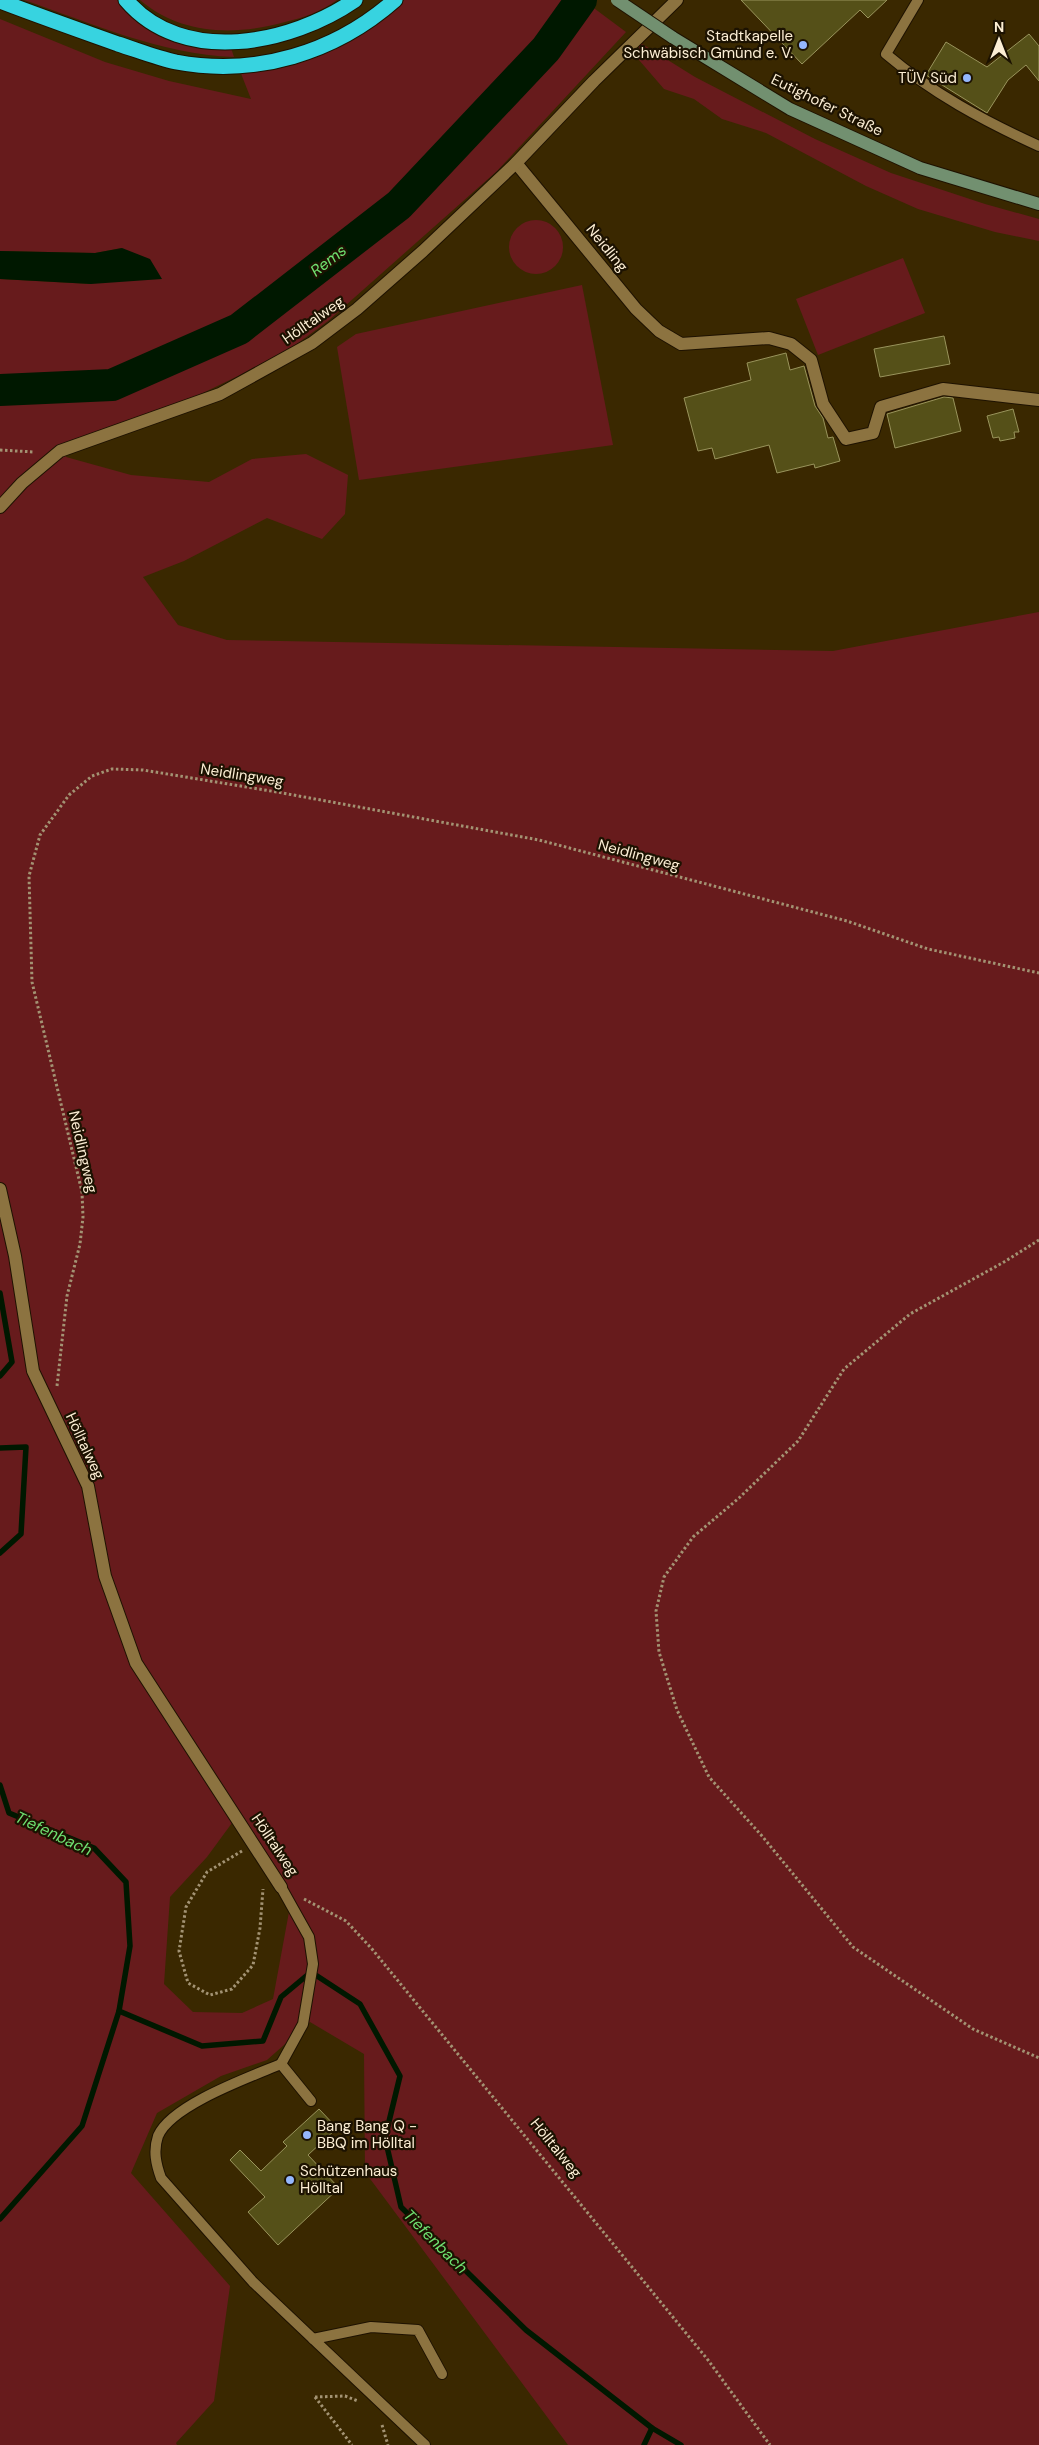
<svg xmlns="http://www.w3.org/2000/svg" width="1039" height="2445" font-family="'DM Sans',sans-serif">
<rect width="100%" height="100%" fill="#3a2800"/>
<g fill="#671b1c" fill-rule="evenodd">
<path d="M 24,0 L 117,0 L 131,16 L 150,29 L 231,48 L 234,57 C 160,54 94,24 24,0 Z"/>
<path d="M 140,0 L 337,0 C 322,11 303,18 285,22 C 235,36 181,35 140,0 Z"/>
<path d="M 404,0 L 583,0 L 626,32 L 497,171 L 328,321 L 294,346 L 238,376 L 180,404 L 64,445 L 66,457 L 131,475 L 209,482 L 252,459 L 306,454 L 348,475 L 345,514 L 322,539 L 267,518 L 184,561 L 143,577 L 178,625 L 227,640 L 833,651 L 1039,612 L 1039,2445 L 568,2445 L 365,2172 L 364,2054 L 310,2022 L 267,2060 L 221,2076 L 157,2113 L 131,2173 L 230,2286 L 214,2401 L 176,2443 L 177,2445 L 0,2445 L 0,279 L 91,284 L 122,248 L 95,253 L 0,251 L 0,19 L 105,62 L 169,81 L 251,99 L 240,71 C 306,57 354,52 404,0 ZM 240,1812 L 291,1901 L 273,1999 L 242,2013 L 193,2012 L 164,1984 L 170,1897 L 207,1857 Z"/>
<path d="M 639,42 L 695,77 L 815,139 L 891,173 L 985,204 L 1039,219 L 1039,241 L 995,232 L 918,209 L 866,186 L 766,133 L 722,119 L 694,99 L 664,89 L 639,60 Z"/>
<circle cx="536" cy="247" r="27"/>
<path d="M 903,258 L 925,313 L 818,355 L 796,299 Z"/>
<path d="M 582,285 L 613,445 L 359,480 L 337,347 L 356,334 Z"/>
</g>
<path fill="#001800" d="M 122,248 L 150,259 L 162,279 L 91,284 L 0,279 L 0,251 L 95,253 Z"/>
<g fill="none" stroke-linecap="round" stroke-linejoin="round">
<g stroke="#001800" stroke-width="5.5">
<path d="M 0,1293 L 12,1362 L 0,1376"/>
<path d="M 0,1448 L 26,1447 L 21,1534 L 0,1553"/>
<path d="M 0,1785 L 9,1813 L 94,1848 L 126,1882 L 130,1946 L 119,2011 L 202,2046 L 263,2041 L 281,1997 L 311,1972 L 360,2004 L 400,2076 L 385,2138 L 401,2207 L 526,2330 L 652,2428 L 681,2445"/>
<path d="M 0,2219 L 82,2126 L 119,2011"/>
<path d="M 644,2445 L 652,2428"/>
</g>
<path stroke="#001800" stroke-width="32" d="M 0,390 L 112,385 L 239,329 L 399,205 L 546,49 L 581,0"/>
</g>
<g fill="#555018" stroke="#99945c">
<path d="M 741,0 L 887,0 L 868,18 L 860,10 L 802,64 Z"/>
<path d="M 1029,34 L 1039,46 L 1039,81 L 1026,65 L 1008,80 L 987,113 L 926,75 L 946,42 L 987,67 Z"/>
<path d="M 944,336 L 950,364 L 880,377 L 874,349 Z"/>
<path d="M 786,353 L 790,370 L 804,366 L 815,406 L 823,418 L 828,438 L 833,437 L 840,461 L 815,468 L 814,464 L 777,473 L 769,445 L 715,459 L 712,448 L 698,451 L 684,398 L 751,380 L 747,363 Z"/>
<path d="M 944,397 L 953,398 L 961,431 L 895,448 L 887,414 Z"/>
<path d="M 1013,409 L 1019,432 L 1014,432 L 1015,438 L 1000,441 L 999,437 L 993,438 L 987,416 Z"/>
<path d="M 319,2109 L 337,2128 L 308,2155 L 339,2188 L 278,2245 L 248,2212 L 265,2197 L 230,2160 L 240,2150 L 261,2171 L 287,2146 L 283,2142 Z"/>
</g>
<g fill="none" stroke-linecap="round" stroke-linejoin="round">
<g stroke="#1e1200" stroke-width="12">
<g id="lane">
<path d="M 918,0 L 886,54 C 932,93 984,121 1039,146"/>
<path d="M 281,1887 L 309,1937 L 313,1964 L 303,2024 L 281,2064 L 311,2101"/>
<path d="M 281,2064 C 250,2077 171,2105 158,2136 C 153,2151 156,2164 161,2178 L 253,2282 L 425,2445"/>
<path d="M 313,2339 L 371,2327 L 418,2330 L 442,2374"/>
</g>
</g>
<g stroke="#1e1200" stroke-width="14">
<g id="street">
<path d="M 516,163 L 636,309 L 659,331 L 681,344 L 769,338 L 791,344 L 811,360 L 823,404 L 846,439 L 873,433 L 881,407 L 943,389 L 1039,400"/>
<path d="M 0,507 L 22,483 L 60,451 L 220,394 L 312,343 L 357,309 L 423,251 L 516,163 L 594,81 L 677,0"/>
<path d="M 0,1189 L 15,1256 L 33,1371 L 88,1486 L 105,1576 L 136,1663 L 281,1887"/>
</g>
</g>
<g stroke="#1e1200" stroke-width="14">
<path id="secondary" d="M 672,37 L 790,109 L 920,168 L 1039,204"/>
</g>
<g stroke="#1e1200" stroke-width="17">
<g id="highway">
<path d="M 126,0 C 183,67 291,44 355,0"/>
<path d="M 0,1 C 39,16 79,30 118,44 C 137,50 157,58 176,62 C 256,77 335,53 395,0"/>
</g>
</g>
<g stroke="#a39373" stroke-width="3" stroke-dasharray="2.5 2.5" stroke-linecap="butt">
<path d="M 0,450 L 34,452"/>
<path d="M 1039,1240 L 1004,1262 L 910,1314 L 844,1369 L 798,1441 L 739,1498 L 693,1537 L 664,1577 L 656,1611 L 659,1652 L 677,1710 L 709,1777 L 762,1836 L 853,1947 L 973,2029 L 1039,2058"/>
<path d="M 57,1386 L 67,1296 L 80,1244 L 83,1217 L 82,1192 L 32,982 L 29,876 L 40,835 L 69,795 L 92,776 L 112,769 L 143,770 L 277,792 L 539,840 L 847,921 L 928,949 L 1039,973"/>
<path d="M 242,1851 L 207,1872 L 186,1907 L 179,1951 L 188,1983 L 210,1995 L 232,1989 L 253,1965 L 260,1928 L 263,1889"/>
<path d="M 304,1899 L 346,1921 L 372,1949 L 708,2360 L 770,2445"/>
<path d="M 315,2397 L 345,2396 L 358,2401"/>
<path d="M 315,2397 L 352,2445"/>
<path d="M 382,2425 L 388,2445"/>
</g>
<use href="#lane" stroke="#8c7340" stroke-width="10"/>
<use href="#street" stroke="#8c7340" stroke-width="12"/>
<use href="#secondary" stroke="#729070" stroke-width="12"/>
<use href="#highway" stroke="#37d3e0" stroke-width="15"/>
<g stroke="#1e1200" stroke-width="14" stroke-linecap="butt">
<path id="secondary-bridge" d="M 617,0 L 672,37"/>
</g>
<use href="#secondary-bridge" stroke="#729070" stroke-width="12"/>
</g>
<g fill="#94b7fd" stroke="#1c1201" stroke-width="2">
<circle cx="803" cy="45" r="5"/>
<circle cx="967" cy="78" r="5"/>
<circle cx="307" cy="2135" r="5"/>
<circle cx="290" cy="2180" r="5"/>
</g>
<g text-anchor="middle" stroke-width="4.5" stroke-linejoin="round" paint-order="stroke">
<g font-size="15" fill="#fceed4" stroke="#1c1201" text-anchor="end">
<text x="793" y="41">Stadtkapelle<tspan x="793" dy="17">Schwäbisch Gmünd e. V.</tspan></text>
<text x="957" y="83">TÜV Süd</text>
<text x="317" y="2131" text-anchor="start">Bang Bang Q -<tspan x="317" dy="17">BBQ im Hölltal</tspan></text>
<text x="300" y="2176" text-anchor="start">Schützenhaus<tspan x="300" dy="17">Hölltal</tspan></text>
</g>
<g font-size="15" fill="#fceed4" stroke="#1c1201">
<text transform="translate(827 105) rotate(26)" y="5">Eutighofer Straße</text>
<text transform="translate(607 248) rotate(51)" y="5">Neidling</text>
<text transform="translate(313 320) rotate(-35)" y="5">Hölltalweg</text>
<text transform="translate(242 775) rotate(9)" y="5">Neidlingweg</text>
<text transform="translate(639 855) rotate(15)" y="5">Neidlingweg</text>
<text transform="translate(83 1152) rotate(77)" y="5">Neidlingweg</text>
<text transform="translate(85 1446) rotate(65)" y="5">Hölltalweg</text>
<text transform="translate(275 1845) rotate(56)" y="5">Hölltalweg</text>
<text transform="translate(556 2148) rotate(51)" y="5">Hölltalweg</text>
</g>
<g font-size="16" font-style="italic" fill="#6fe070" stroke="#1c1201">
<text transform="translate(328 260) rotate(-38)" y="6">Rems</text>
<text transform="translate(54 1833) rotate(25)" y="6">Tiefenbach</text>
<text transform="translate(436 2241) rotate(45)" y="6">Tiefenbach</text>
</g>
</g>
<g transform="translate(999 40)" stroke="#1c1201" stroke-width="4" paint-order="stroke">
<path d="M0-4L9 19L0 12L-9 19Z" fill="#fceed4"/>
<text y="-8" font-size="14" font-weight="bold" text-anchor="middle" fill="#fceed4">N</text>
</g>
</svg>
